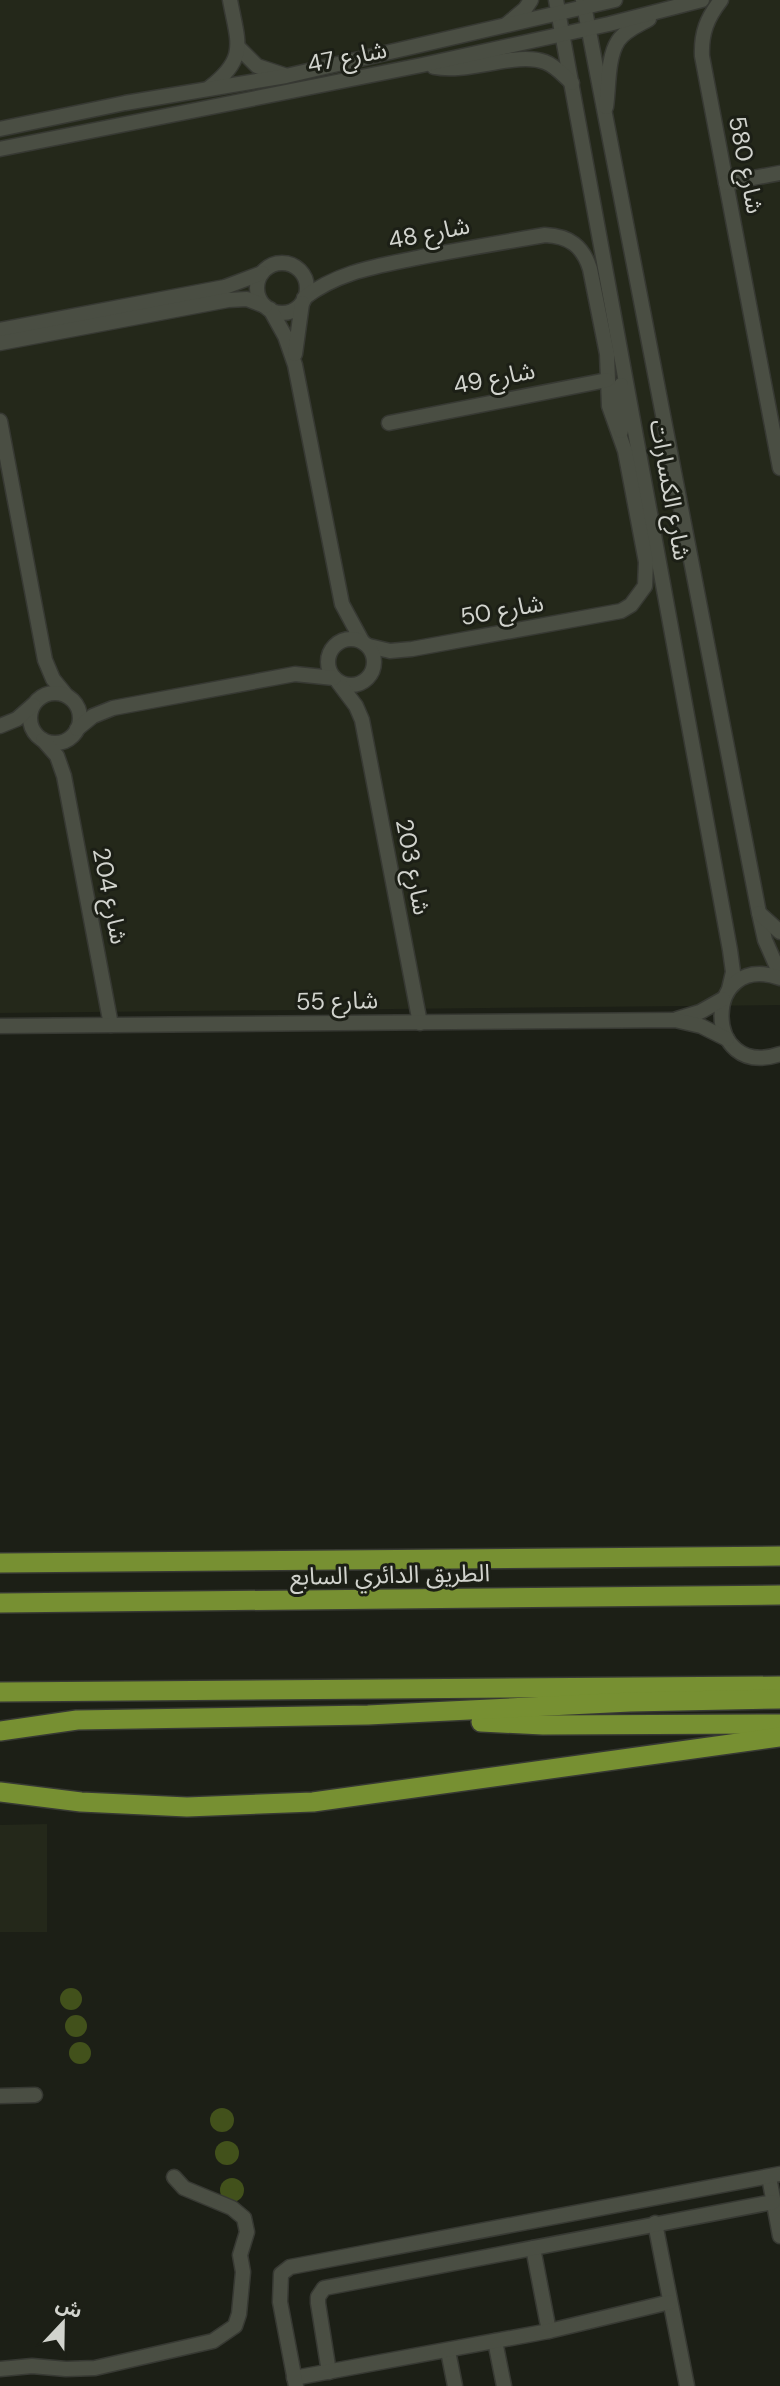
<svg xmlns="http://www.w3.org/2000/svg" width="780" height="2386" font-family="'DM Sans','Noto Sans Arabic',sans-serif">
<rect width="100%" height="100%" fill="#1c1f16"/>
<g fill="#24281a">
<path d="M 0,0 L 780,0 L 780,1005 L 0,1013 Z"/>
<path d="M 47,1824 L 47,1932 L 0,1932 L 0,1825 Z"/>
</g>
<g fill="#42511b">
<circle cx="71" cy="1999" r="11"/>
<circle cx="76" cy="2026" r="11"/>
<circle cx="80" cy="2053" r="11"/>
<circle cx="222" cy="2120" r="12"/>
<circle cx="227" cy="2153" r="12"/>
<circle cx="232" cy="2190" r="12"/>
</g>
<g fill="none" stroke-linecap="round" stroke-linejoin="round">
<g stroke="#373933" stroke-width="17">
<g id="minor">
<path d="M 556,0 L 730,950 L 733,972 L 729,989"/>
<path d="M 583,0 L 759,913 L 765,940 L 780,974"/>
<path d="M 721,0 C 707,18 701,33 702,56 L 780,468"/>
<path d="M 507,24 L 525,9 L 531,0"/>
<path d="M 239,48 L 257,66 L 284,75"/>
<path d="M 434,67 C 469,74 516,51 545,62 C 556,66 564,76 572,83"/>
<path d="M 209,88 C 248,58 238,43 230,0"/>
<path d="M 606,107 C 609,87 607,58 618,41 C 625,30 639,25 649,19"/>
<path d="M 0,129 L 125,103 L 286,76 L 615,0"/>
<path d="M 0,149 L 422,65 L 609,24 L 702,0"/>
<path d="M 726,183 L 780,173"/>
<circle cx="282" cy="288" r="25"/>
<path d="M 304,298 C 339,271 379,266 421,257 C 463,249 504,242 545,235 C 569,236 583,246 590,269 L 607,354 L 609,406 L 625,451 L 646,562 L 645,586 L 631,605 L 621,611 L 412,649 L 390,651 L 369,646"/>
<path d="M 270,309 L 285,336 L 295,365 L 342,604 L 362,641"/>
<path d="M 0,330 L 225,287 L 262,273"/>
<path d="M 0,343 L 228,300 L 247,299 L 265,306"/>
<path d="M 295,354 L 302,303"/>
<path d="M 0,421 L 45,660 L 53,679 L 66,695"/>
<path d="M 389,423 L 607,380"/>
<path d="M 621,431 L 621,385"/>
<circle cx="351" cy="662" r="23"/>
<path d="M 338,682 L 356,706 L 362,720 L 420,1023"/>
<circle cx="55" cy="718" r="25"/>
<path d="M 0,726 L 17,719 L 33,705"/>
<path d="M 77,729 L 93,716 L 113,708 L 295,674 L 334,678"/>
<path d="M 43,740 L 57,756 L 64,776 L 111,1025"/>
<path d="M 759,913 L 780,932"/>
<path d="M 780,978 C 702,950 702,1081 780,1054"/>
<path d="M 677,1019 L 700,1012 L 723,999"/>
<path d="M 0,1026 L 675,1020 L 701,1026 L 727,1039"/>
<path d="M 0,2096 L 35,2095"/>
<path d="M 769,2177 L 780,2236"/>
<path d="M 655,2223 L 687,2386"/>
<path d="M 533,2248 L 549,2331"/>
<path d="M 495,2341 L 504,2386"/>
<path d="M 448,2351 L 455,2386"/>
<path d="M 0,2369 L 32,2366 L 66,2369 L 95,2368 L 213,2341 L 235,2326 L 239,2314 L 243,2272 L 240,2255 L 247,2232 L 244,2218 L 232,2208 L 184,2188 L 174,2177"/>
<path d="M 329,2372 L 318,2303 L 318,2297 L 324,2288 L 773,2202"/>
<path d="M 294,2378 L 549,2331 L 670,2302"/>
<path d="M 296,2386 L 280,2302 L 281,2274 L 290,2267 L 780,2174"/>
</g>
</g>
<g stroke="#373933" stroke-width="22">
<g id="highway">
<path d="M 0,1563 L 780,1556"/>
<path d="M 0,1603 L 780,1595"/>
<path d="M 0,1692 L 780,1686"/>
<path d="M 481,1722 L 543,1725 L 780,1724"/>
<path d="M 0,1731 L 77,1720 L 368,1715 L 630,1702 L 780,1699"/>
<path d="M 0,1792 L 81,1802 L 187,1807 L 313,1802 L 780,1737"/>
</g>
</g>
<use href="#minor" stroke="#4a4e43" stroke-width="14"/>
<use href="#highway" stroke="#779032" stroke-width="19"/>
</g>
<g text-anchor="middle" stroke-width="6" stroke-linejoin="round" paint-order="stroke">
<g font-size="24" fill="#d1d3cd" stroke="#1c1f16">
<text transform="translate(347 57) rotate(-11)" y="8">شارع 47</text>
<text transform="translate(746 165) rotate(79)" y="8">شارع 580</text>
<text transform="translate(429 233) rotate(-11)" y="8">شارع 48</text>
<text transform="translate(494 378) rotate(-11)" y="8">شارع 49</text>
<text transform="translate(670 490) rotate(80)" y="8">شارع الكسارات</text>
<text transform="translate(502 610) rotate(-10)" y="8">شارع 50</text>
<text transform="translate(413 867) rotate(79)" y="8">شارع 203</text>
<text transform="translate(110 896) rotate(79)" y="8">شارع 204</text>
<text transform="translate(337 1001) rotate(-1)" y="8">شارع 55</text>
<text transform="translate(390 1575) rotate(-1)" y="8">الطريق الدائري السابع</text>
</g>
</g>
<g transform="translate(63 2323) rotate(22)" stroke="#1c1f16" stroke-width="5" paint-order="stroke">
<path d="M0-5L12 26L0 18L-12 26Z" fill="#d1d3cd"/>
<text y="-10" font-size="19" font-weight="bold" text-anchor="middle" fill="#d1d3cd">ش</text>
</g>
</svg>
